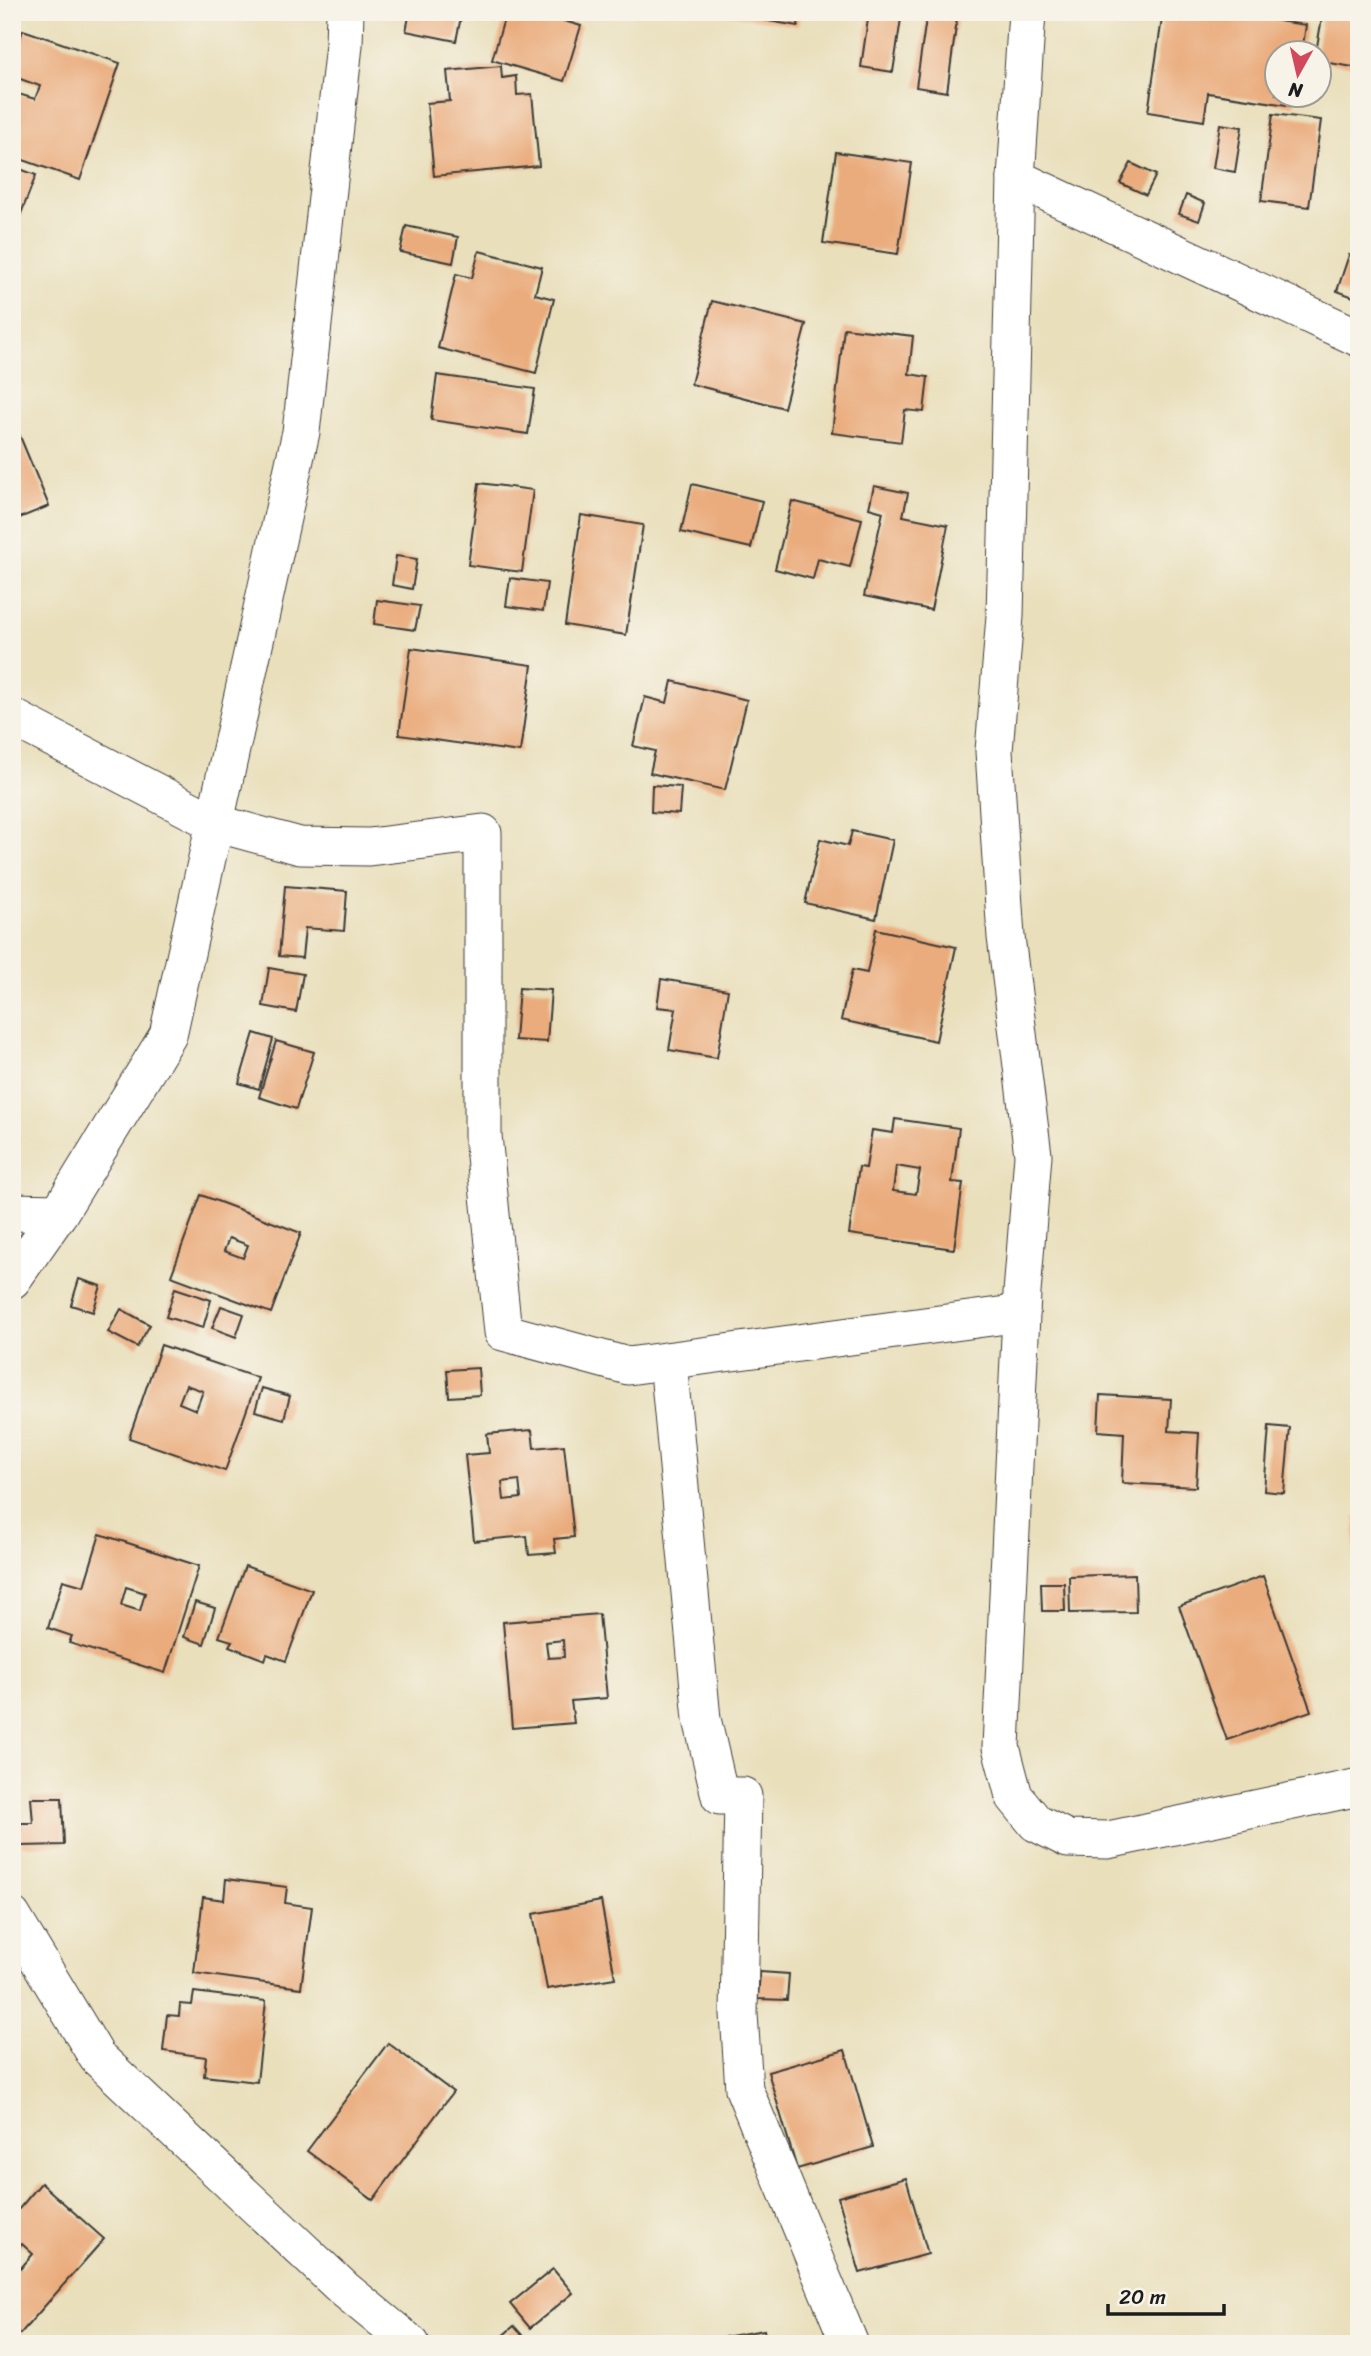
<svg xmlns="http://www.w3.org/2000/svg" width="1371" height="2356" font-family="Sriracha,sans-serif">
<rect width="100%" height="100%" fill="#f7f3e8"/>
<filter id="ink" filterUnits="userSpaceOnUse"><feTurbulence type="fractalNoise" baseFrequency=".0143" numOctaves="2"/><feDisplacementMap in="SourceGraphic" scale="14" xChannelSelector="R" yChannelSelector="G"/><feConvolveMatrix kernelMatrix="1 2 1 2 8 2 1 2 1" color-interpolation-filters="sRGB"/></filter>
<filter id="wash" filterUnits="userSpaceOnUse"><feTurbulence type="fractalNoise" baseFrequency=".00686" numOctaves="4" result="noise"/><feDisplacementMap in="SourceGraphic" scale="28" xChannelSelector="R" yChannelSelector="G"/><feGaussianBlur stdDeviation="1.57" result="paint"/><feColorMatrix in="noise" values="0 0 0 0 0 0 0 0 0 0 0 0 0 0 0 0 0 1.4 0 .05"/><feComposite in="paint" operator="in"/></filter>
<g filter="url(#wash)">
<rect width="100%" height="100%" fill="#e9dfbb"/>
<g id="blocks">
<g fill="#eaac7d" fill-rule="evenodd">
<path d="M 410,12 L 462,12 L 456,41 L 406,31 Z"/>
<path d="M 506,12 L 534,12 L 581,26 L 564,81 L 492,60 Z"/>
<path d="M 715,12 L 800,12 L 798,26 Z"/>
<path d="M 869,12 L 902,12 L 893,72 L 861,67 Z"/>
<path d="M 927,12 L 958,12 L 947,92 L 916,87 Z"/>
<path d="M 1163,12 L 1237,12 L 1236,15 L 1306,25 L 1302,52 L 1276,52 L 1276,94 L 1295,94 L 1294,106 L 1208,93 L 1204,121 L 1148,112 Z"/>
<path d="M 1323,12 L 1359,12 L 1359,68 L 1318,61 L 1318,52 L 1316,52 Z"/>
<path d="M 23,30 L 120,63 L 80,180 L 12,156 L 12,92 L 35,99 L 40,86 L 12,76 L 12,62 Z"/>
<path d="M 501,66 L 502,78 L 516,76 L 517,95 L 532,94 L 539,166 L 434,176 L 427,103 L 450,101 L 447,71 Z"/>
<path d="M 1273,114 L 1321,120 L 1309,207 L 1261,201 Z"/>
<path d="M 1220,124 L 1242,127 L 1235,172 L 1213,168 Z"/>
<path d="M 836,152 L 912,163 L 898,254 L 823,243 Z"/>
<path d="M 1131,163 L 1156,175 L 1146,195 L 1120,183 Z"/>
<path d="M 12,166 L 36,175 L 15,229 L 12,228 Z"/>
<path d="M 1186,195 L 1205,203 L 1199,221 L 1179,214 Z"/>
<path d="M 406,226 L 458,237 L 453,263 L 400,252 Z"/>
<path d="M 479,251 L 542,267 L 535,294 L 554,299 L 536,373 L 438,348 L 456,274 L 472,278 Z"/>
<path d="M 1349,255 L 1359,258 L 1359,299 L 1337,291 Z"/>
<path d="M 712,301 L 806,324 L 784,408 L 691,384 Z"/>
<path d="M 844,328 L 913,336 L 909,374 L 928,377 L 924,412 L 905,410 L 901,442 L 832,433 Z"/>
<path d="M 437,375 L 535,389 L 528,434 L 431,420 Z"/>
<path d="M 12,417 L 49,506 L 12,521 Z"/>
<path d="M 479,483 L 533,490 L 522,572 L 468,565 Z"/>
<path d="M 692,484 L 762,501 L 751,548 L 681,532 Z"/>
<path d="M 874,486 L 908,493 L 903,516 L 948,525 L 931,610 L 864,596 L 883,512 L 869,508 Z"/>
<path d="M 792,501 L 862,519 L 850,567 L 818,559 L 813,579 L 775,569 Z"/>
<path d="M 581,515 L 643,525 L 626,635 L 565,625 Z"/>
<path d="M 396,556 L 417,559 L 412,589 L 392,585 Z"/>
<path d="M 510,578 L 547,583 L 543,611 L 506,606 Z"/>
<path d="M 377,600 L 420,606 L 415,630 L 374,624 Z"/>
<path d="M 411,648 L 532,665 L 520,752 L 399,735 Z"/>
<path d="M 672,681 L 747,700 L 725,790 L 650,773 L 655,751 L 633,746 L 645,697 L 667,703 Z"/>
<path d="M 652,785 L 681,787 L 679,814 L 651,812 Z"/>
<path d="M 852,831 L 893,840 L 876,919 L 805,903 L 820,839 L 848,846 Z"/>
<path d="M 285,886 L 347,891 L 344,931 L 305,928 L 302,958 L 279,956 Z"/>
<path d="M 876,929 L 956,947 L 936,1041 L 841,1020 L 852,970 L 867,973 Z"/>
<path d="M 269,968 L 303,974 L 296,1012 L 263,1006 Z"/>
<path d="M 661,979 L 728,990 L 717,1058 L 669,1050 L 676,1009 L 657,1007 Z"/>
<path d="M 519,988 L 551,990 L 547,1042 L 515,1040 Z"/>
<path d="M 254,1033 L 273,1039 L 259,1089 L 239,1083 Z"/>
<path d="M 276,1041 L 314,1052 L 296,1109 L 259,1097 Z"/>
<path d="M 895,1119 L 959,1128 L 952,1182 L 963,1183 L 954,1249 L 849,1234 L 859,1167 L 866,1168 L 872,1130 L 893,1133 ZM 896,1166 L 920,1170 L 916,1194 L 893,1191 Z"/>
<path d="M 201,1195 L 301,1233 L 271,1313 L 171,1276 ZM 229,1238 L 248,1245 L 243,1258 L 224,1251 Z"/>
<path d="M 79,1279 L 101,1286 L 93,1312 L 71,1305 Z"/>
<path d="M 175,1288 L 211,1300 L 203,1328 L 166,1317 Z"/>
<path d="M 221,1306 L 244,1314 L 236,1337 L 212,1328 Z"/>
<path d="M 121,1309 L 150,1325 L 137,1347 L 108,1332 Z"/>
<path d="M 161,1345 L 258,1378 L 225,1471 L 129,1438 ZM 186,1385 L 203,1391 L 196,1410 L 179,1403 Z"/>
<path d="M 478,1368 L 480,1395 L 449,1397 L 447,1370 Z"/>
<path d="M 262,1388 L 290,1396 L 284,1419 L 255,1411 Z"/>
<path d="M 1100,1395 L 1171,1399 L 1169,1431 L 1199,1433 L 1196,1487 L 1122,1483 L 1124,1433 L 1098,1431 Z"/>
<path d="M 1269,1426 L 1290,1428 L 1284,1493 L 1264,1491 Z"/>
<path d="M 532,1430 L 534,1448 L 564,1445 L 574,1537 L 554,1539 L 556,1553 L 529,1555 L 527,1536 L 474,1541 L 465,1455 L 489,1453 L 487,1434 ZM 519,1480 L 521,1498 L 504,1500 L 502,1482 Z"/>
<path d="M 1355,1517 L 1359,1518 L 1359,1558 L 1354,1557 Z"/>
<path d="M 100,1534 L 199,1566 L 165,1673 L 69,1643 L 72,1636 L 48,1628 L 63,1580 L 84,1586 ZM 126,1587 L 145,1593 L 140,1611 L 121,1605 Z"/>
<path d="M 245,1566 L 312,1590 L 286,1661 L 267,1654 L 265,1660 L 229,1646 L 232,1641 L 219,1637 Z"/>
<path d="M 1135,1574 L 1136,1612 L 1070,1613 L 1069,1576 Z"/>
<path d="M 1263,1576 L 1311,1711 L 1227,1740 L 1179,1606 Z"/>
<path d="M 1041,1583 L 1064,1583 L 1065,1611 L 1042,1611 Z"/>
<path d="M 195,1602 L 215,1608 L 204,1644 L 184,1637 Z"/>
<path d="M 599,1614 L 607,1698 L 571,1701 L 574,1723 L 512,1728 L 503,1622 ZM 563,1640 L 564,1657 L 548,1658 L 546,1642 Z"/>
<path d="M 31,1798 L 62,1798 L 64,1845 L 21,1846 L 20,1823 L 33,1823 Z"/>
<path d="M 226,1879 L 287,1887 L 285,1903 L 312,1907 L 301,1988 L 194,1973 L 203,1897 L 224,1900 Z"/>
<path d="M 601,1901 L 615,1978 L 547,1989 L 533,1914 Z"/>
<path d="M 760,1972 L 789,1974 L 787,2000 L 758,1999 Z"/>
<path d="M 194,1992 L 266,2001 L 257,2082 L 204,2076 L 206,2057 L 163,2051 L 167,2015 L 179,2016 L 180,2004 L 192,2005 Z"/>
<path d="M 388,2043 L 453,2092 L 373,2200 L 307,2151 Z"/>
<path d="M 845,2050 L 873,2147 L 797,2169 L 768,2072 Z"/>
<path d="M 906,2178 L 928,2254 L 860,2273 L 838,2197 Z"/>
<path d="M 41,2183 L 104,2239 L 20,2334 L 12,2327 L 12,2260 L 21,2268 L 33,2254 L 22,2244 L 12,2255 L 12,2204 L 19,2209 Z"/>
<path d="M 553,2269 L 573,2293 L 530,2328 L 510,2304 Z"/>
<path d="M 514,2326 L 529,2343 L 493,2344 Z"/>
<path d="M 764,2330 L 767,2344 L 696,2344 L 696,2342 Z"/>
</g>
</g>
</g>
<g filter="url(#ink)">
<use href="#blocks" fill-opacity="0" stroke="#3b3934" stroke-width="2"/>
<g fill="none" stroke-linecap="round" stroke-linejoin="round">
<g stroke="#3b3934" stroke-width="39">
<g id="minor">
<path d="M 1027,12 L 1016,178 L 1005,616 L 994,751 L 1006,937 L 1033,1155 L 1022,1293 L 1001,1747 L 1014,1796 L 1036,1823 L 1068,1839 L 1108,1840 L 1359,1787"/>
<path d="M 1016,178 L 1359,338"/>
<path d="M 12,717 L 215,823 L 300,846 L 369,847 L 483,833 L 483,1136 L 503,1332 L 628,1366 L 1021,1313"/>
<path d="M 12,1212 L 59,1213"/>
<path d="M 12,1280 L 59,1213 L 168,1035 L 301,432 L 344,45 L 345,12"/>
<path d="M 668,1361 L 702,1719 L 720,1796 L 743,1796 L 739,2014 L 744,2089 L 849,2342"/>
<path d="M 12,1916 L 97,2057 L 344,2289 L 411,2344"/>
</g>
</g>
<use href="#minor" stroke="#fff" stroke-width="37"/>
</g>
</g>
<rect width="1371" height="2356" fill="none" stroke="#f7f3e8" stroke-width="42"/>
<g transform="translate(1298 74) rotate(188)"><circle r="33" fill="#f7f3e8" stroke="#9f9d96" stroke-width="2"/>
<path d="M0-5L12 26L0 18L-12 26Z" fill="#d1495b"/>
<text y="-10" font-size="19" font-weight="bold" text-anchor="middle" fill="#1c1c1c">N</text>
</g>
<path d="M1108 2304v10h116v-10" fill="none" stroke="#1c1c1c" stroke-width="3.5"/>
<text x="1119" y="2304" font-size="21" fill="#1c1c1c" stroke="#f7f3e8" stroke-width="5" paint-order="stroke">20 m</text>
</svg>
